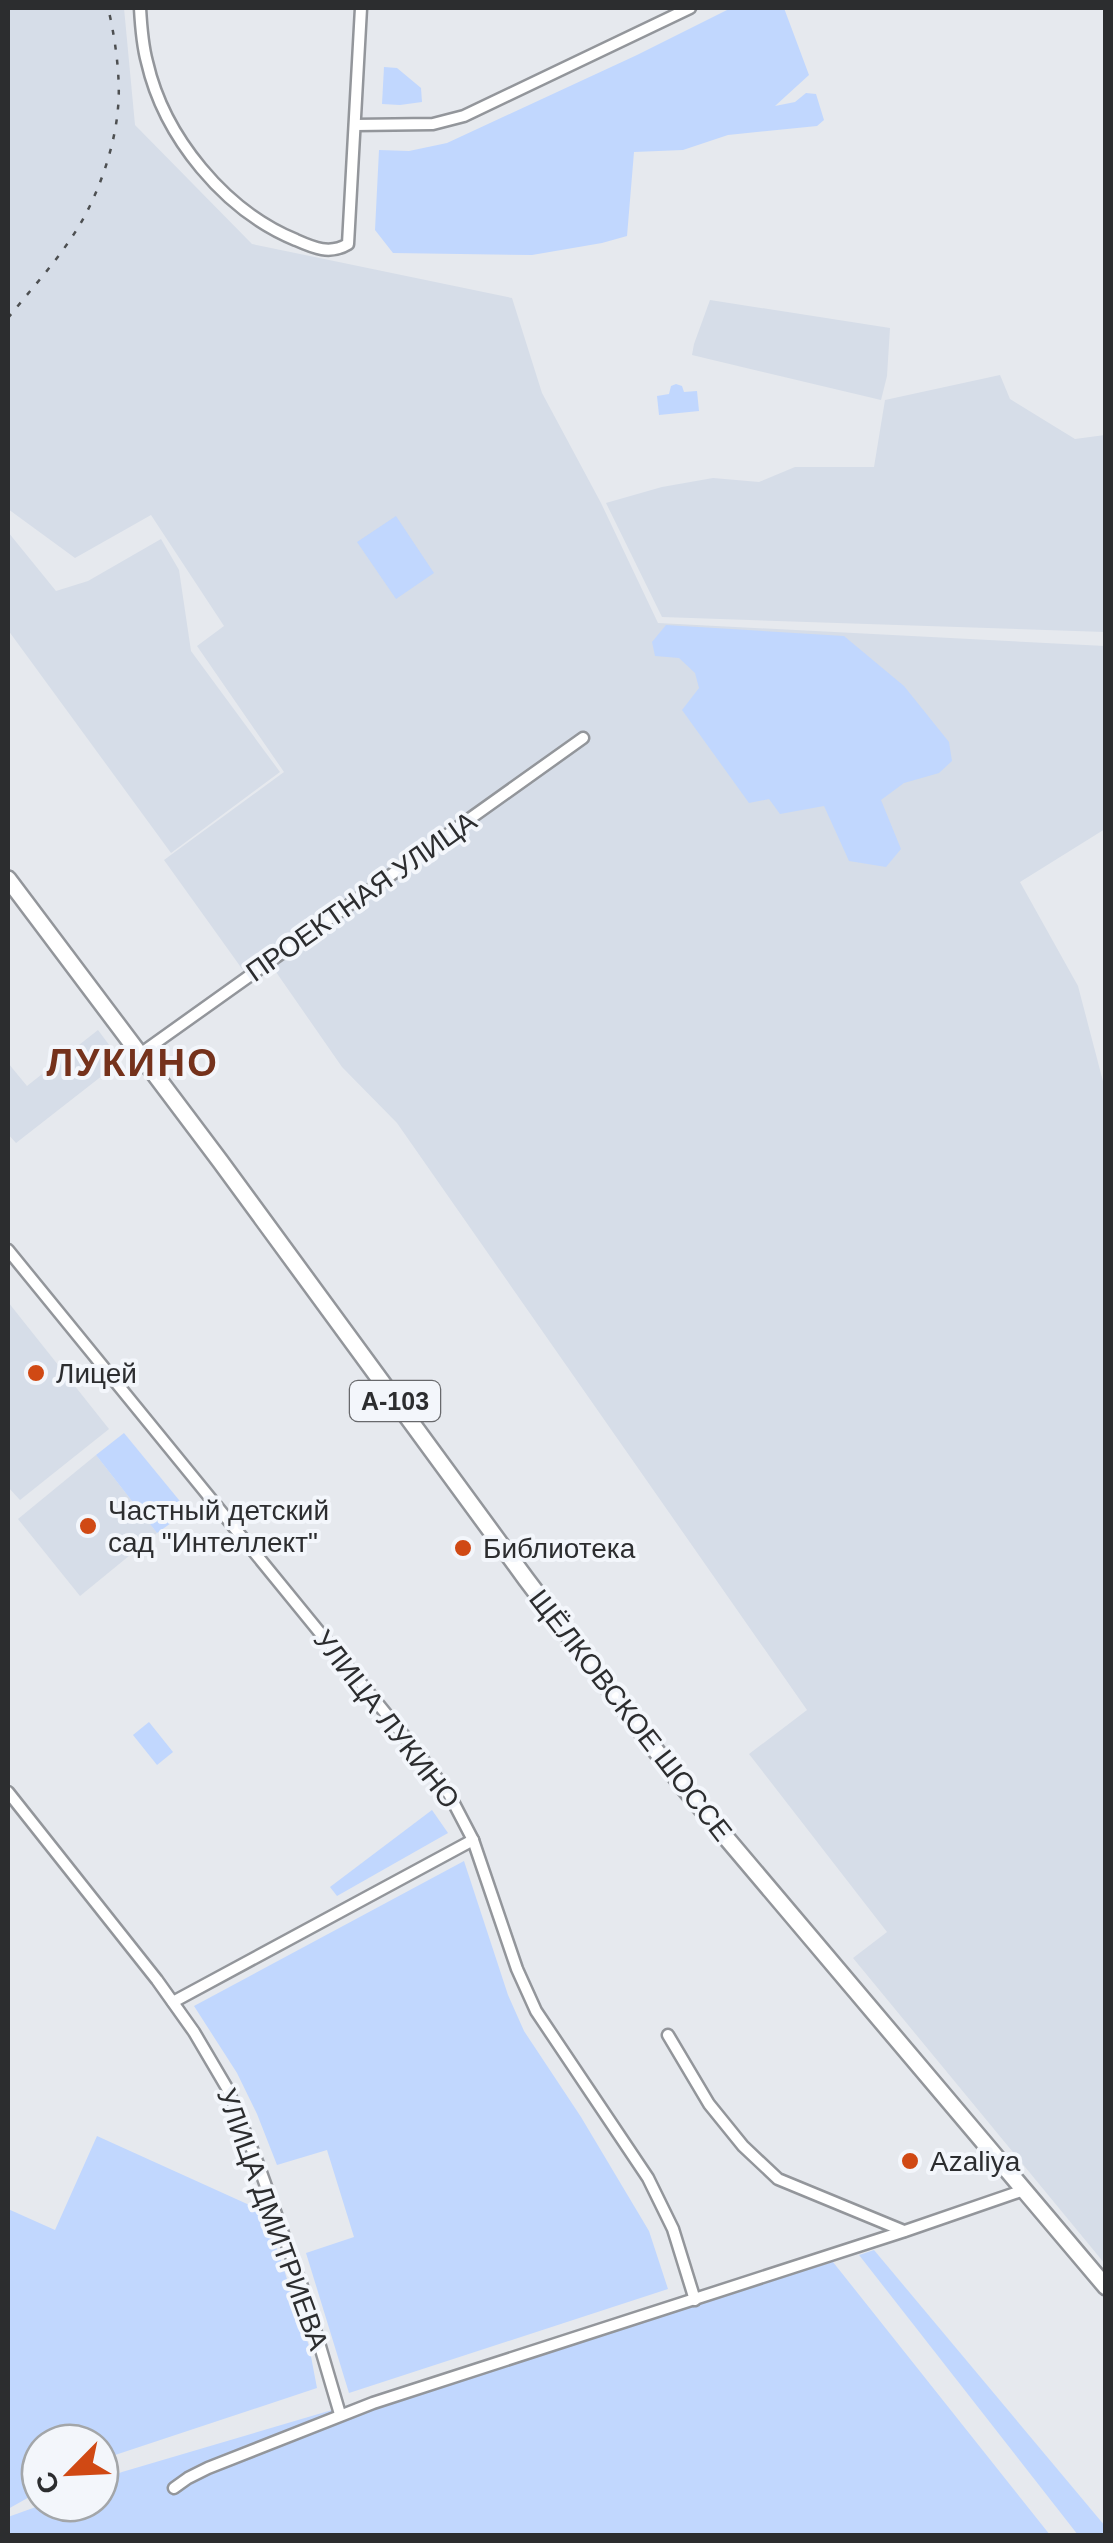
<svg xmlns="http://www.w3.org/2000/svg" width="1113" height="2543" font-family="Helvetica,sans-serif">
<rect width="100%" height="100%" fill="#e6e9ee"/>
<g fill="#d6dde8">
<path d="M 8,8 L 124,8 L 135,125 L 252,244 L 512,298 L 542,393 L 601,503 L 658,623 L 1105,646 L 1105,829 L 1020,882 L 1078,986 L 1105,1089 L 1105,2264 L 853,1958 L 887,1932 L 749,1754 L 807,1710 L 397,1123 L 342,1067 L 267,959 L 245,973 L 164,860 L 284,772 L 197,646 L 224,626 L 151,515 L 75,558 L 8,509 Z"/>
<path d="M 710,300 L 890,328 L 887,376 L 881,400 L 692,355 L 694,344 Z"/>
<path d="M 1000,375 L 1010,399 L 1075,439 L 1105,435 L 1105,632 L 662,617 L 606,503 L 662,487 L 713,478 L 759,482 L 795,467 L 874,467 L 885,400 Z"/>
<path d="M 8,532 L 56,591 L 88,581 L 161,539 L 179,570 L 191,651 L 280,772 L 171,853 L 8,630 Z"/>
<path d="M 98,1030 L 121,1061 L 16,1143 L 8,1134 L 8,1063 L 27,1086 Z"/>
<path d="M 8,1302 L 109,1429 L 20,1500 L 8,1487 Z"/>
<path d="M 96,1455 L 157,1533 L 80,1596 L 18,1519 Z"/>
</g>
<g fill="#c1d7fe">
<path d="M 731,8 L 784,8 L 809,75 L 775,106 L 795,102 L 806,93 L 816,94 L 824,120 L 817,126 L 728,135 L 683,150 L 634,152 L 627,236 L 602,243 L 532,255 L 393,253 L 375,230 L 379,150 L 409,151 L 447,143 L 637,55 Z"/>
<path d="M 384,67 L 397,68 L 421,88 L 422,102 L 400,105 L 382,104 Z"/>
<path d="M 676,384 L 682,386 L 684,392 L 697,391 L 699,411 L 659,415 L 657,396 L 669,394 L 671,386 Z"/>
<path d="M 396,516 L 434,573 L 396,599 L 357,542 Z"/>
<path d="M 666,625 L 844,636 L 904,686 L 949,742 L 952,761 L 939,773 L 904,783 L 881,800 L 901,849 L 886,867 L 849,861 L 824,806 L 780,814 L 769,799 L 749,803 L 682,710 L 699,688 L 695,673 L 679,658 L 655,656 L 652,642 Z"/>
<path d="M 124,1433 L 188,1511 L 157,1533 L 96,1455 Z"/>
<path d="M 149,1722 L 173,1752 L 157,1765 L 133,1735 Z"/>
<path d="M 432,1810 L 448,1833 L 337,1896 L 330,1887 Z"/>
<path d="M 464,1861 L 508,1995 L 524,2031 L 581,2117 L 649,2231 L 668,2289 L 349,2393 L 306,2253 L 354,2237 L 327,2150 L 277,2165 L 257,2114 L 237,2073 L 194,2006 Z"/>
<path d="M 97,2136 L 265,2212 L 309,2346 L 317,2388 L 100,2460 L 100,2443 L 40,2443 L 40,2491 L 8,2509 L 8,2209 L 55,2230 Z"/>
<path d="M 874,2250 L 1105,2526 L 1105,2535 L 1078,2535 L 859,2255 Z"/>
<path d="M 833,2262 L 1050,2535 L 8,2536 L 8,2517 L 47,2503 L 100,2503 L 100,2481 L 122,2472 Z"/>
</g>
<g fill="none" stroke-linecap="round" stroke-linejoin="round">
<g stroke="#93969b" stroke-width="15">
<g id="street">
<path d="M 140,8 C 141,26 142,44 147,62 C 164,137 225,211 296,240 C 314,248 330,255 348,244 L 361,8"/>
<path d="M 355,125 L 433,124 L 464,116 L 690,8"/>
<path d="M 140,1054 L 583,738"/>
<path d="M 8,1250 L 418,1753 L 449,1794 L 473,1840 L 517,1969 L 536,2011 L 648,2178 L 673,2229 L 695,2300"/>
<path d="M 8,1792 L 157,1980 L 194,2032 L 227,2088 L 258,2164 L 304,2292 L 340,2414"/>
<path d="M 173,2002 L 473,1840"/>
<path d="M 668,2035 L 709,2104 L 743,2146 L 778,2179 L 904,2231"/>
<path d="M 174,2488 L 188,2478 L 208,2468 L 373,2403 L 905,2231 L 1024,2190"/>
</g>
</g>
<g stroke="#93969b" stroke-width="20">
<path id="primary" d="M 8,879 L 220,1161 L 526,1579 L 685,1789 L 1106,2287"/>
</g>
<use href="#street" stroke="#fff" stroke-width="10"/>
<use href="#primary" stroke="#fff" stroke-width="15"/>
<path stroke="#4d4f51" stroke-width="2.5" stroke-dasharray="5 10" stroke-linecap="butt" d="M 8,318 C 32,288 59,259 79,226 C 99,193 115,146 118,108 C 121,79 115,36 108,8"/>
</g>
<g fill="#d04914" stroke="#f3f6fb" stroke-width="4">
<circle cx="36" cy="1373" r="10"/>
<circle cx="88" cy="1526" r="10"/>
<circle cx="463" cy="1548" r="10"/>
<circle cx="910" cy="2161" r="10"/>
</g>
<g text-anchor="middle" stroke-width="8" stroke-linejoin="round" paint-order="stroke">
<rect fill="#f3f6fb" stroke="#68696c" stroke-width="2.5" x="350" y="1381" width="90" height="40" rx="8"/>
<g font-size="25" font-weight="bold" fill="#2c2d2f">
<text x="395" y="1410">А-103</text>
</g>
<g font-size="28" fill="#2c2d2f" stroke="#f3f6fb">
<text transform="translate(361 896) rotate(-35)" y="10">ПРОЕКТНАЯ УЛИЦА</text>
<text transform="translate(631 1715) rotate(52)" y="10">ЩЁЛКОВСКОЕ ШОССЕ</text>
<text transform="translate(387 1719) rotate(52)" y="10">УЛИЦА ЛУКИНО</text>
<text transform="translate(273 2219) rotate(70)" y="10">УЛИЦА ДМИТРИЕВА</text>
</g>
<g font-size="28" fill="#2c2d2f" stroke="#f3f6fb" text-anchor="start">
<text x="56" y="1383">Лицей</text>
<text x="108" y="1520">Частный детский<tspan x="108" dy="32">сад "Интеллект"</tspan></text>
<text x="483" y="1558">Библиотека</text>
<text x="930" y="2171">Azaliya</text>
</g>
<g font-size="38" font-weight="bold" letter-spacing="2.5" fill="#75321c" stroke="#f3f6fb">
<text x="133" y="1076">ЛУКИНО</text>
</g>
</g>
<rect width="1113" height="2543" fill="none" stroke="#2c2d2f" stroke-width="20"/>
<g transform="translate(70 2473) rotate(246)"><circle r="48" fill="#f3f6fb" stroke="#a3a6a9" stroke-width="2.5"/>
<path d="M0-8L18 38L0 25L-18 38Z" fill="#d04914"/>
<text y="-15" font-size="28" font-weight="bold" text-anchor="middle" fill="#2c2d2f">С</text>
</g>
</svg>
